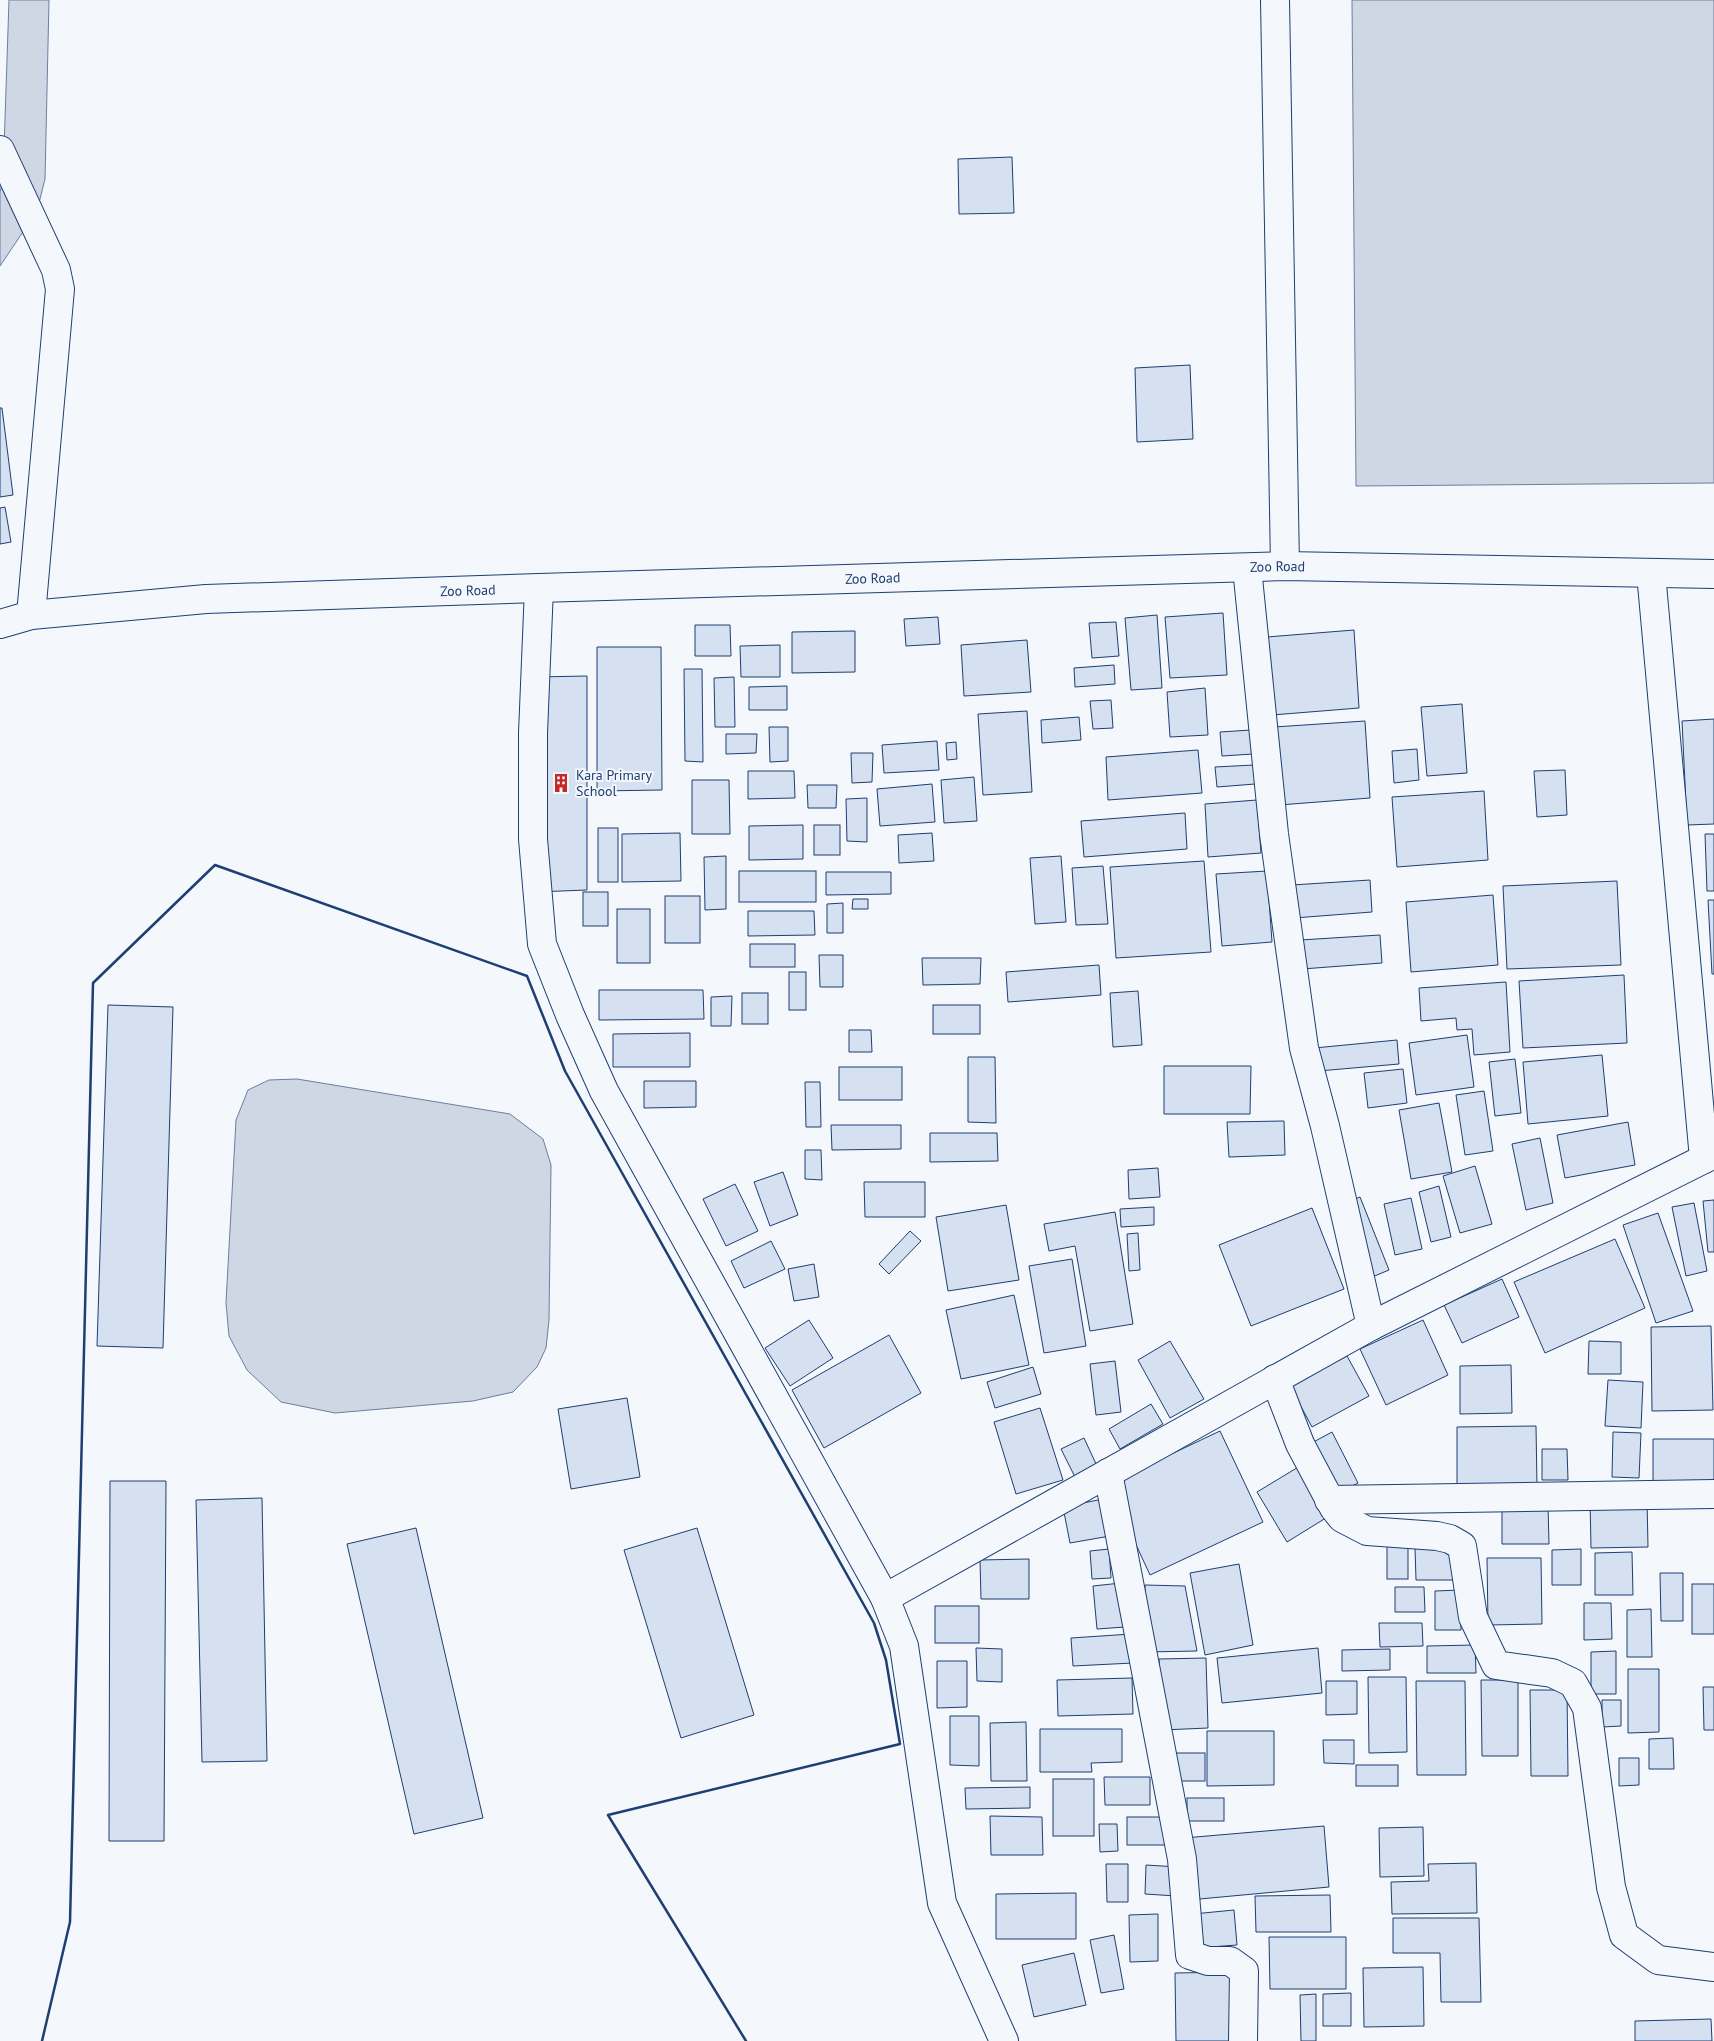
<svg xmlns="http://www.w3.org/2000/svg" width="1714" height="2041" font-family="'PT Sans',sans-serif">
<rect width="100%" height="100%" fill="#f4f7fb"/>
<g fill="#cfd7e4" stroke="#687fa3">
<path d="M 9,0 L 49,0 L 45,179 L 37,211 L 0,266 L 0,192 L 3,179 Z"/>
<path d="M 1352,0 L 1714,0 L 1714,483 L 1356,486 Z"/>
<path d="M 297,1079 L 510,1114 L 543,1139 L 551,1165 L 549,1320 L 546,1348 L 537,1367 L 513,1392 L 473,1401 L 335,1413 L 281,1402 L 247,1370 L 229,1336 L 226,1303 L 236,1120 L 248,1090 L 269,1080 Z"/>
</g>
<g fill="#d5e0f0" stroke="#1d3f73">
<path d="M 1012,157 L 1014,213 L 959,214 L 958,159 Z"/>
<path d="M 1190,365 L 1193,439 L 1137,442 L 1135,368 Z"/>
<path d="M 0,408 L 2,408 L 13,495 L 0,497 Z"/>
<path d="M 5,507 L 11,542 L 0,544 L 0,508 Z"/>
<path d="M 1223,613 L 1227,675 L 1170,678 L 1165,617 Z"/>
<path d="M 1157,615 L 1162,688 L 1131,690 L 1125,618 Z"/>
<path d="M 938,617 L 940,644 L 906,646 L 904,619 Z"/>
<path d="M 1116,622 L 1119,656 L 1092,658 L 1089,623 Z"/>
<path d="M 695,625 L 730,625 L 731,656 L 695,656 Z"/>
<path d="M 1354,630 L 1359,708 L 1272,715 L 1267,637 Z"/>
<path d="M 855,631 L 855,672 L 792,673 L 792,632 Z"/>
<path d="M 1027,640 L 1031,692 L 964,696 L 961,645 Z"/>
<path d="M 780,645 L 780,677 L 741,677 L 740,646 Z"/>
<path d="M 597,647 L 661,647 L 662,790 L 597,791 Z"/>
<path d="M 1114,665 L 1115,684 L 1075,687 L 1074,668 Z"/>
<path d="M 684,669 L 702,669 L 703,762 L 685,761 Z"/>
<path d="M 587,676 L 587,890 L 535,892 L 535,677 Z"/>
<path d="M 734,677 L 735,727 L 715,727 L 714,678 Z"/>
<path d="M 787,686 L 787,710 L 749,710 L 749,687 Z"/>
<path d="M 1205,688 L 1208,735 L 1170,737 L 1167,692 Z"/>
<path d="M 1111,700 L 1113,728 L 1093,729 L 1090,701 Z"/>
<path d="M 1462,704 L 1467,773 L 1427,776 L 1421,707 Z"/>
<path d="M 1027,711 L 1032,792 L 983,795 L 978,714 Z"/>
<path d="M 1079,717 L 1081,740 L 1042,743 L 1041,720 Z"/>
<path d="M 1714,719 L 1714,824 L 1687,825 L 1682,721 Z"/>
<path d="M 1365,721 L 1370,798 L 1279,805 L 1274,727 Z"/>
<path d="M 769,727 L 788,727 L 788,761 L 770,762 Z"/>
<path d="M 1251,730 L 1253,754 L 1222,756 L 1220,732 Z"/>
<path d="M 726,734 L 757,734 L 756,753 L 726,754 Z"/>
<path d="M 937,741 L 939,770 L 884,773 L 882,745 Z"/>
<path d="M 956,742 L 957,759 L 947,760 L 946,743 Z"/>
<path d="M 1417,749 L 1419,780 L 1394,783 L 1392,751 Z"/>
<path d="M 1198,750 L 1202,793 L 1108,800 L 1106,757 Z"/>
<path d="M 851,753 L 873,753 L 872,782 L 852,783 Z"/>
<path d="M 1254,765 L 1255,784 L 1217,787 L 1215,767 Z"/>
<path d="M 1565,770 L 1567,815 L 1537,817 L 1534,771 Z"/>
<path d="M 748,771 L 794,771 L 795,798 L 748,799 Z"/>
<path d="M 974,777 L 977,821 L 944,823 L 941,780 Z"/>
<path d="M 692,780 L 729,780 L 730,834 L 692,834 Z"/>
<path d="M 932,784 L 935,822 L 880,826 L 877,789 Z"/>
<path d="M 807,785 L 837,785 L 836,808 L 808,808 Z"/>
<path d="M 1484,791 L 1488,860 L 1397,867 L 1392,797 Z"/>
<path d="M 867,798 L 867,842 L 847,841 L 846,799 Z"/>
<path d="M 1257,800 L 1261,853 L 1208,857 L 1205,804 Z"/>
<path d="M 1185,813 L 1187,849 L 1084,857 L 1081,821 Z"/>
<path d="M 803,825 L 803,859 L 749,860 L 749,826 Z"/>
<rect x="814" y="825" width="26" height="30"/>
<rect x="598" y="828" width="20" height="54"/>
<path d="M 680,833 L 681,881 L 622,882 L 622,834 Z"/>
<path d="M 932,833 L 934,861 L 899,863 L 898,835 Z"/>
<path d="M 1705,834 L 1714,834 L 1714,891 L 1707,891 Z"/>
<path d="M 726,856 L 726,909 L 705,910 L 704,857 Z"/>
<path d="M 1061,856 L 1066,922 L 1035,924 L 1030,858 Z"/>
<path d="M 1204,861 L 1211,952 L 1116,958 L 1110,867 Z"/>
<path d="M 1103,866 L 1108,924 L 1076,925 L 1072,868 Z"/>
<rect x="739" y="871" width="77" height="31"/>
<path d="M 1267,871 L 1272,942 L 1222,946 L 1216,874 Z"/>
<path d="M 826,872 L 891,872 L 891,894 L 826,895 Z"/>
<path d="M 1370,880 L 1372,912 L 1294,918 L 1292,885 Z"/>
<path d="M 1617,881 L 1621,965 L 1507,969 L 1503,886 Z"/>
<rect x="583" y="892" width="25" height="34"/>
<path d="M 1493,895 L 1498,965 L 1411,972 L 1406,902 Z"/>
<rect x="665" y="896" width="35" height="47"/>
<path d="M 853,899 L 868,899 L 868,909 L 852,909 Z"/>
<path d="M 1708,900 L 1714,900 L 1714,974 L 1712,974 Z"/>
<path d="M 843,903 L 843,933 L 827,933 L 827,904 Z"/>
<rect x="617" y="909" width="33" height="54"/>
<path d="M 748,911 L 814,911 L 815,935 L 748,936 Z"/>
<path d="M 1380,935 L 1382,963 L 1302,969 L 1300,940 Z"/>
<rect x="750" y="944" width="45" height="23"/>
<path d="M 819,955 L 843,955 L 843,987 L 820,987 Z"/>
<path d="M 922,958 L 981,958 L 980,984 L 923,985 Z"/>
<path d="M 1099,965 L 1101,995 L 1008,1002 L 1006,972 Z"/>
<rect x="789" y="972" width="17" height="38"/>
<path d="M 1624,975 L 1627,1043 L 1523,1048 L 1519,981 Z"/>
<path d="M 1506,982 L 1510,1052 L 1474,1055 L 1472,1029 L 1457,1030 L 1456,1018 L 1421,1021 L 1419,988 Z"/>
<path d="M 599,990 L 703,990 L 704,1019 L 599,1020 Z"/>
<path d="M 1138,991 L 1142,1045 L 1113,1047 L 1110,993 Z"/>
<rect x="742" y="993" width="26" height="31"/>
<path d="M 732,996 L 731,1026 L 711,1026 L 711,997 Z"/>
<path d="M 108,1005 L 173,1007 L 163,1348 L 97,1346 Z"/>
<rect x="933" y="1005" width="47" height="29"/>
<path d="M 849,1030 L 871,1030 L 872,1052 L 849,1052 Z"/>
<path d="M 690,1033 L 690,1067 L 613,1067 L 613,1034 Z"/>
<path d="M 1467,1035 L 1474,1087 L 1416,1095 L 1409,1043 Z"/>
<path d="M 1397,1040 L 1399,1064 L 1307,1072 L 1304,1049 Z"/>
<path d="M 1602,1055 L 1608,1116 L 1528,1124 L 1523,1062 Z"/>
<path d="M 968,1057 L 995,1057 L 996,1123 L 968,1122 Z"/>
<path d="M 1515,1059 L 1521,1113 L 1495,1116 L 1489,1062 Z"/>
<path d="M 1164,1066 L 1251,1066 L 1250,1114 L 1164,1114 Z"/>
<rect x="839" y="1067" width="63" height="33"/>
<path d="M 1403,1069 L 1407,1103 L 1368,1108 L 1364,1073 Z"/>
<path d="M 644,1081 L 696,1081 L 696,1107 L 644,1108 Z"/>
<path d="M 805,1082 L 820,1082 L 821,1127 L 806,1127 Z"/>
<path d="M 1484,1091 L 1493,1151 L 1465,1155 L 1456,1095 Z"/>
<path d="M 1439,1103 L 1452,1172 L 1411,1179 L 1399,1110 Z"/>
<path d="M 1284,1121 L 1285,1155 L 1229,1157 L 1227,1122 Z"/>
<path d="M 1628,1122 L 1635,1165 L 1565,1178 L 1557,1135 Z"/>
<path d="M 831,1125 L 901,1125 L 901,1149 L 832,1150 Z"/>
<path d="M 930,1133 L 997,1133 L 998,1161 L 930,1162 Z"/>
<path d="M 1540,1138 L 1553,1203 L 1526,1210 L 1512,1144 Z"/>
<path d="M 805,1150 L 821,1150 L 822,1180 L 805,1179 Z"/>
<path d="M 1475,1166 L 1492,1224 L 1460,1233 L 1443,1176 Z"/>
<path d="M 1158,1168 L 1160,1197 L 1129,1199 L 1128,1170 Z"/>
<path d="M 783,1172 L 798,1215 L 770,1226 L 754,1182 Z"/>
<path d="M 864,1182 L 925,1182 L 925,1217 L 865,1217 Z"/>
<path d="M 735,1184 L 758,1231 L 726,1246 L 703,1199 Z"/>
<path d="M 1439,1186 L 1451,1237 L 1431,1242 L 1419,1192 Z"/>
<path d="M 1360,1197 L 1389,1270 L 1360,1282 L 1331,1209 Z"/>
<path d="M 1411,1198 L 1422,1249 L 1395,1255 L 1384,1204 Z"/>
<path d="M 1714,1200 L 1714,1252 L 1708,1252 L 1703,1201 Z"/>
<path d="M 1694,1203 L 1707,1271 L 1686,1276 L 1672,1207 Z"/>
<path d="M 1006,1205 L 1019,1280 L 948,1291 L 936,1217 Z"/>
<path d="M 1154,1207 L 1154,1225 L 1121,1227 L 1120,1209 Z"/>
<path d="M 1312,1208 L 1344,1289 L 1251,1326 L 1219,1245 Z"/>
<path d="M 1115,1212 L 1133,1324 L 1090,1331 L 1075,1246 L 1049,1251 L 1044,1224 Z"/>
<path d="M 1658,1213 L 1693,1311 L 1656,1323 L 1623,1225 Z"/>
<path d="M 910,1231 L 921,1241 L 889,1274 L 879,1264 Z"/>
<path d="M 1138,1233 L 1140,1270 L 1129,1271 L 1127,1234 Z"/>
<path d="M 1615,1239 L 1645,1308 L 1545,1353 L 1514,1282 Z"/>
<path d="M 771,1241 L 785,1269 L 744,1288 L 731,1261 Z"/>
<path d="M 1072,1259 L 1086,1346 L 1044,1353 L 1029,1266 Z"/>
<path d="M 814,1264 L 819,1297 L 794,1301 L 788,1269 Z"/>
<path d="M 1502,1279 L 1519,1317 L 1462,1343 L 1444,1305 Z"/>
<path d="M 1014,1295 L 1029,1365 L 961,1379 L 946,1310 Z"/>
<path d="M 809,1320 L 833,1358 L 790,1386 L 765,1348 Z"/>
<path d="M 1423,1320 L 1448,1375 L 1386,1405 L 1360,1349 Z"/>
<path d="M 1711,1326 L 1713,1410 L 1652,1411 L 1651,1327 Z"/>
<path d="M 889,1335 L 921,1393 L 824,1448 L 792,1390 Z"/>
<path d="M 1170,1341 L 1204,1399 L 1170,1418 L 1138,1360 Z"/>
<path d="M 1589,1341 L 1621,1342 L 1621,1374 L 1588,1374 Z"/>
<path d="M 1347,1356 L 1369,1396 L 1312,1427 L 1290,1386 Z"/>
<path d="M 1115,1361 L 1121,1412 L 1096,1415 L 1090,1364 Z"/>
<path d="M 1511,1365 L 1512,1413 L 1460,1414 L 1460,1366 Z"/>
<path d="M 1033,1367 L 1041,1394 L 995,1408 L 987,1382 Z"/>
<path d="M 1608,1380 L 1643,1382 L 1641,1428 L 1605,1426 Z"/>
<path d="M 627,1398 L 640,1477 L 571,1489 L 558,1409 Z"/>
<path d="M 1151,1404 L 1163,1424 L 1120,1449 L 1109,1429 Z"/>
<path d="M 1040,1408 L 1063,1480 L 1016,1494 L 994,1422 Z"/>
<path d="M 1536,1426 L 1537,1486 L 1457,1487 L 1457,1427 Z"/>
<path d="M 1220,1431 L 1263,1522 L 1150,1575 L 1108,1484 Z"/>
<path d="M 1332,1432 L 1358,1483 L 1331,1497 L 1306,1446 Z"/>
<path d="M 1613,1432 L 1641,1433 L 1639,1478 L 1612,1477 Z"/>
<path d="M 1084,1438 L 1097,1466 L 1075,1477 L 1061,1449 Z"/>
<path d="M 1653,1439 L 1714,1439 L 1714,1488 L 1653,1489 Z"/>
<path d="M 1542,1449 L 1567,1449 L 1568,1480 L 1542,1480 Z"/>
<path d="M 1305,1463 L 1334,1513 L 1287,1542 L 1257,1492 Z"/>
<path d="M 110,1481 L 166,1481 L 164,1841 L 109,1841 Z"/>
<path d="M 262,1498 L 267,1761 L 202,1762 L 196,1500 Z"/>
<path d="M 1647,1498 L 1648,1547 L 1591,1548 L 1590,1499 Z"/>
<path d="M 1103,1499 L 1110,1536 L 1070,1543 L 1063,1507 Z"/>
<path d="M 1548,1505 L 1549,1544 L 1502,1544 L 1502,1506 Z"/>
<path d="M 416,1528 L 483,1818 L 414,1834 L 347,1544 Z"/>
<path d="M 697,1528 L 754,1715 L 681,1738 L 624,1550 Z"/>
<rect x="1387" y="1543" width="21" height="36"/>
<path d="M 1415,1548 L 1454,1548 L 1455,1580 L 1416,1580 Z"/>
<path d="M 1109,1549 L 1111,1578 L 1092,1579 L 1090,1551 Z"/>
<path d="M 1581,1549 L 1581,1585 L 1552,1585 L 1552,1550 Z"/>
<path d="M 1632,1552 L 1633,1595 L 1595,1595 L 1595,1553 Z"/>
<path d="M 1487,1558 L 1541,1558 L 1542,1624 L 1488,1625 Z"/>
<path d="M 1029,1559 L 1029,1599 L 981,1599 L 980,1560 Z"/>
<path d="M 1239,1564 L 1253,1645 L 1205,1655 L 1190,1573 Z"/>
<path d="M 1660,1573 L 1683,1573 L 1683,1621 L 1661,1621 Z"/>
<path d="M 1121,1583 L 1125,1627 L 1097,1629 L 1093,1586 Z"/>
<rect x="1692" y="1584" width="22" height="50"/>
<path d="M 1145,1585 L 1185,1586 L 1197,1651 L 1145,1652 Z"/>
<path d="M 1395,1587 L 1424,1587 L 1425,1612 L 1395,1612 Z"/>
<path d="M 1460,1590 L 1461,1630 L 1435,1630 L 1435,1591 Z"/>
<path d="M 1584,1603 L 1611,1603 L 1612,1639 L 1584,1640 Z"/>
<rect x="935" y="1606" width="44" height="37"/>
<path d="M 1651,1609 L 1652,1657 L 1627,1657 L 1627,1610 Z"/>
<path d="M 1379,1623 L 1422,1623 L 1423,1646 L 1380,1647 Z"/>
<path d="M 1131,1634 L 1133,1663 L 1073,1666 L 1071,1638 Z"/>
<path d="M 1475,1645 L 1476,1673 L 1427,1673 L 1427,1646 Z"/>
<path d="M 976,1648 L 1002,1649 L 1002,1682 L 977,1681 Z"/>
<path d="M 1318,1648 L 1322,1693 L 1222,1703 L 1217,1658 Z"/>
<path d="M 1390,1649 L 1390,1670 L 1342,1671 L 1342,1650 Z"/>
<path d="M 1616,1651 L 1616,1694 L 1591,1694 L 1591,1652 Z"/>
<path d="M 1206,1658 L 1208,1728 L 1162,1730 L 1159,1659 Z"/>
<path d="M 937,1661 L 967,1661 L 967,1707 L 937,1708 Z"/>
<path d="M 1628,1669 L 1659,1669 L 1659,1732 L 1628,1733 Z"/>
<path d="M 1368,1677 L 1406,1677 L 1407,1752 L 1369,1753 Z"/>
<path d="M 1132,1678 L 1133,1714 L 1058,1716 L 1057,1680 Z"/>
<path d="M 1481,1680 L 1518,1680 L 1518,1756 L 1482,1756 Z"/>
<path d="M 1326,1681 L 1357,1681 L 1357,1714 L 1326,1715 Z"/>
<path d="M 1416,1681 L 1465,1681 L 1466,1775 L 1417,1775 Z"/>
<path d="M 1703,1687 L 1714,1687 L 1714,1730 L 1704,1730 Z"/>
<path d="M 1530,1690 L 1567,1690 L 1568,1776 L 1531,1776 Z"/>
<path d="M 1602,1700 L 1621,1700 L 1621,1726 L 1602,1727 Z"/>
<path d="M 950,1716 L 979,1716 L 979,1766 L 950,1765 Z"/>
<path d="M 1026,1722 L 1027,1781 L 991,1781 L 990,1723 Z"/>
<path d="M 1040,1729 L 1122,1729 L 1122,1762 L 1091,1763 L 1092,1772 L 1040,1772 Z"/>
<path d="M 1207,1731 L 1274,1731 L 1274,1785 L 1207,1786 Z"/>
<path d="M 1673,1738 L 1674,1769 L 1649,1769 L 1649,1739 Z"/>
<path d="M 1323,1740 L 1354,1740 L 1354,1764 L 1324,1763 Z"/>
<rect x="1169" y="1753" width="36" height="28"/>
<path d="M 1619,1758 L 1639,1758 L 1639,1785 L 1619,1786 Z"/>
<rect x="1356" y="1765" width="42" height="21"/>
<path d="M 1104,1777 L 1150,1777 L 1150,1805 L 1105,1805 Z"/>
<rect x="1053" y="1779" width="41" height="57"/>
<path d="M 1030,1787 L 1030,1808 L 966,1809 L 965,1788 Z"/>
<rect x="1187" y="1798" width="37" height="23"/>
<path d="M 990,1816 L 1042,1817 L 1043,1855 L 991,1855 Z"/>
<rect x="1127" y="1817" width="46" height="28"/>
<path d="M 1099,1824 L 1117,1824 L 1118,1851 L 1100,1852 Z"/>
<path d="M 1324,1826 L 1329,1887 L 1189,1900 L 1184,1838 Z"/>
<path d="M 1423,1827 L 1424,1876 L 1380,1877 L 1379,1828 Z"/>
<path d="M 1476,1863 L 1477,1913 L 1392,1914 L 1391,1882 L 1429,1881 L 1428,1864 Z"/>
<path d="M 1106,1864 L 1128,1864 L 1128,1902 L 1107,1902 Z"/>
<path d="M 1146,1865 L 1178,1867 L 1176,1896 L 1145,1894 Z"/>
<path d="M 1076,1893 L 1076,1939 L 996,1939 L 996,1894 Z"/>
<path d="M 1330,1895 L 1331,1932 L 1256,1932 L 1255,1896 Z"/>
<path d="M 1234,1910 L 1237,1945 L 1196,1948 L 1193,1914 Z"/>
<path d="M 1158,1914 L 1158,1961 L 1130,1962 L 1129,1915 Z"/>
<path d="M 1393,1918 L 1479,1918 L 1481,2002 L 1441,2002 L 1440,1953 L 1393,1953 Z"/>
<path d="M 1114,1935 L 1124,1989 L 1101,1993 L 1090,1940 Z"/>
<path d="M 1269,1937 L 1346,1937 L 1346,1989 L 1270,1989 Z"/>
<path d="M 1074,1953 L 1086,2005 L 1034,2017 L 1022,1965 Z"/>
<path d="M 1423,1967 L 1424,2026 L 1364,2027 L 1363,1968 Z"/>
<path d="M 1233,1972 L 1233,2041 L 1176,2041 L 1175,1973 Z"/>
<path d="M 1351,1993 L 1351,2026 L 1323,2026 L 1323,1994 Z"/>
<path d="M 1316,1994 L 1316,2041 L 1301,2041 L 1300,1995 Z"/>
<path d="M 1711,2019 L 1712,2041 L 1635,2041 L 1635,2021 Z"/>
</g>
<g fill="none" stroke-linecap="round" stroke-linejoin="round">
<g stroke="#1d3f73" stroke-width="30">
<g id="minor">
<path d="M 1275,0 L 1285,566"/>
<path d="M 0,150 L 56,270 L 60,289 L 31,615"/>
<path d="M 1247,568 L 1274,834 L 1304,1048 L 1325,1126 L 1371,1326"/>
<path d="M 1651,573 L 1704,1159"/>
<path d="M 539,588 L 533,733 L 533,839 L 542,944 L 570,1015 L 604,1091 L 885,1598 L 904,1646 L 942,1903 L 1004,2041"/>
<path id="s1" d="M 0,624 L 31,615 L 206,599 L 539,588 L 1285,566 L 1714,574"/>
<path d="M 1275,1379 L 1300,1444 L 1334,1508 L 1342,1518 L 1367,1531 L 1437,1536 L 1450,1539 L 1462,1546 L 1473,1617 L 1496,1665 L 1552,1673 L 1573,1683 L 1587,1708 L 1611,1887 L 1624,1935 L 1658,1960 L 1714,1967"/>
<path d="M 1108,1473 L 1182,1859 L 1190,1955 L 1208,1961 L 1230,1961 L 1244,1971 L 1243,2041"/>
<path d="M 1329,1500 L 1714,1494"/>
<path d="M 885,1598 L 1371,1326 L 1714,1154"/>
</g>
</g>
<use href="#minor" stroke="#f4f7fb" stroke-width="28"/>
<path stroke="#1d3f73" stroke-width="2.5" d="M 42,2041 L 70,1922 L 93,983 L 215,865 L 527,976 L 565,1071 L 874,1623 L 886,1660 L 900,1744 L 608,1815 L 746,2041"/>
</g>
<defs>
<g id="building-bare" transform="scale(1.5)"><path d="M-4-6H4V6H1V3H-1V6H-4ZM-2.5-4.3h1.7v1.8h-1.7ZM.8-4.3h1.7v1.8H.8ZM-2.5-1h1.7V.8h-1.7ZM.8-1h1.7V.8H.8Z" fill="#c62828" stroke="#f4f7fb" stroke-width="2.5" paint-order="stroke"/></g>
</defs>
<g fill-rule="evenodd">
<use href="#building-bare" x="561" y="783"/>
</g>
<g text-anchor="middle" stroke-width="4" stroke-linejoin="round" paint-order="stroke">
<g font-size="14" fill="#1d3f73" stroke="#f4f7fb">
<text dy="5" stroke="none"><textPath href="#s1" startOffset="1280">Zoo Road</textPath></text>
<text dy="5" stroke="none"><textPath href="#s1" startOffset="875">Zoo Road</textPath></text>
<text dy="5" stroke="none"><textPath href="#s1" startOffset="470">Zoo Road</textPath></text>
</g>
<g font-size="14" fill="#1d3f73" stroke="#f4f7fb" text-anchor="start">
<text x="576" y="780">Kara Primary<tspan x="576" dy="16">School</tspan></text>
</g>
</g>
</svg>
